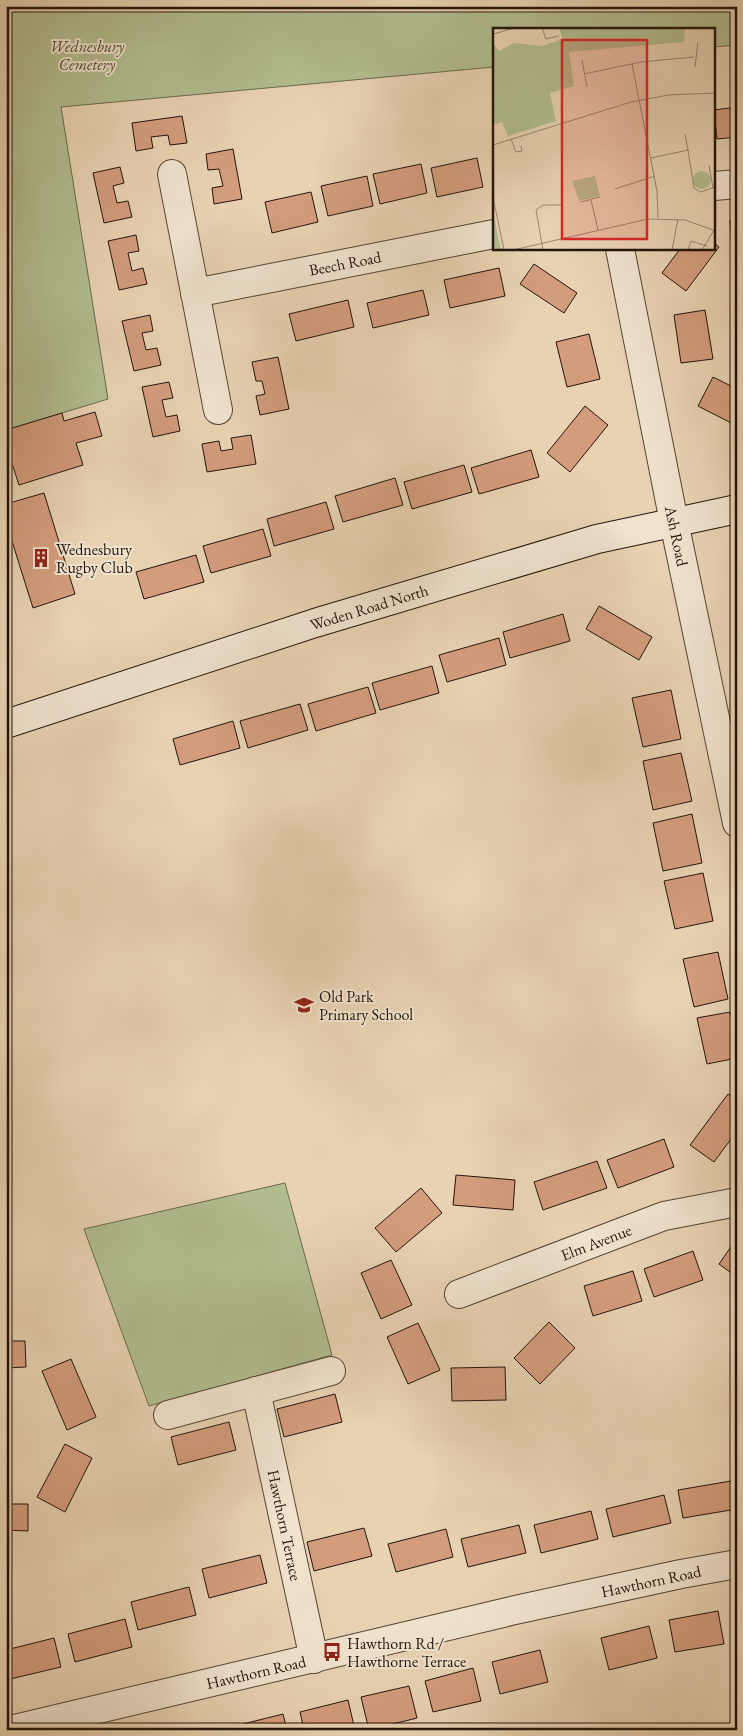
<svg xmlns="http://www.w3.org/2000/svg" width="743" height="1736" font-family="'EB Garamond',serif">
<rect width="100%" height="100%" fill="#e8d2b2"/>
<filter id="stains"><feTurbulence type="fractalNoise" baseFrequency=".004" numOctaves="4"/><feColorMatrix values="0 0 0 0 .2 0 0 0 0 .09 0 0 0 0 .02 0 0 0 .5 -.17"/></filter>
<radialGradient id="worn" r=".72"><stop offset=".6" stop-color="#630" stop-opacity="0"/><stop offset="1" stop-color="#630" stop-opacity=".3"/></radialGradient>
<g fill="#b2bd8f" stroke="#6a694e">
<path d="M 6,6 L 737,6 L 737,45 L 714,47 L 714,29 L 494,29 L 494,67 L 61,107 L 108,399 L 6,430 Z"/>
<path d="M 285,1183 L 332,1355 L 149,1406 L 84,1229 Z"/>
</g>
<g fill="#d39c7d" stroke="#23150c">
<path d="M 737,107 L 737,137 L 717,139 L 714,110 Z"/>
<path d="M 182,116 L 187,143 L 170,145 L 168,135 L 151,137 L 153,148 L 136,151 L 132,123 Z"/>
<path d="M 233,149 L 242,199 L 214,204 L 212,188 L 223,186 L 219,169 L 208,170 L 206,154 Z"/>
<path d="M 477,158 L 483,187 L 437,197 L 431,168 Z"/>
<path d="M 421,164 L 427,193 L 380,204 L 373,174 Z"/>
<path d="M 120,167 L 124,183 L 113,186 L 117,203 L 128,201 L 132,217 L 104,223 L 93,173 Z"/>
<path d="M 367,176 L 373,206 L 328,216 L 321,186 Z"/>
<path d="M 311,192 L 318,222 L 272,233 L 265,202 Z"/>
<path d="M 737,219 L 737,249 L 732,250 L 730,220 Z"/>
<path d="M 136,235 L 139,251 L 128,253 L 132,271 L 143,268 L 147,284 L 119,290 L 108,241 Z"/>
<path d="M 714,243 L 719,247 L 686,291 L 662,273 L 680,249 L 714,249 Z"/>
<path d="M 534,264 L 577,293 L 564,313 L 520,284 Z"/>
<path d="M 499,268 L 505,296 L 450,308 L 444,280 Z"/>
<path d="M 423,290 L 429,315 L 373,328 L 367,303 Z"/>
<path d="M 348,300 L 354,327 L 296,341 L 289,314 Z"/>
<path d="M 705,310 L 713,359 L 681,363 L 674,315 Z"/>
<path d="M 150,315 L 153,331 L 142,333 L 146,350 L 157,348 L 161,365 L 134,371 L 122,321 Z"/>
<path d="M 589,334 L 600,379 L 567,387 L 556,342 Z"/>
<path d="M 278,357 L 289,409 L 260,415 L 256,396 L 265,394 L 262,381 L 256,381 L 252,362 Z"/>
<path d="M 713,377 L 737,389 L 737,426 L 698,406 Z"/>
<path d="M 169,382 L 173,398 L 162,400 L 166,417 L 177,415 L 180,431 L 153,437 L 142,387 Z"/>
<path d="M 585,406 L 608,425 L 570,472 L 547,453 Z"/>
<path d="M 95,412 L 102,436 L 76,443 L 83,465 L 19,485 L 6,445 L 6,430 L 62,413 L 64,421 Z"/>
<path d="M 251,435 L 256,464 L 207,472 L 202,444 L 219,441 L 221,451 L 233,449 L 231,438 Z"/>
<path d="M 531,450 L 539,477 L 479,494 L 471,468 Z"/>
<path d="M 464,465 L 472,492 L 412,509 L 404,482 Z"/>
<path d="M 395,478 L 403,505 L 343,522 L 335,496 Z"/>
<path d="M 44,493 L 75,594 L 33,608 L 6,522 L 6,504 Z"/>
<path d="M 326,502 L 334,529 L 274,546 L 267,519 Z"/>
<path d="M 263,529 L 271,556 L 211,573 L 203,546 Z"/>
<path d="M 196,555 L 204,582 L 144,599 L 136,572 Z"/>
<path d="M 599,606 L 652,637 L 639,660 L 586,629 Z"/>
<path d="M 563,614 L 570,641 L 510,658 L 503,632 Z"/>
<path d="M 499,638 L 506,665 L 447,682 L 439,655 Z"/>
<path d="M 432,666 L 439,693 L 380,710 L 372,683 Z"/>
<path d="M 368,687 L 376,713 L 316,731 L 308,704 Z"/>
<path d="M 671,690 L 681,739 L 643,747 L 632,698 Z"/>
<path d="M 300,704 L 308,730 L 248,748 L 240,721 Z"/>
<path d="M 233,721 L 240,748 L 180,765 L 173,739 Z"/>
<path d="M 681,753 L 692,801 L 653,810 L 643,761 Z"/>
<path d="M 692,814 L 702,863 L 663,871 L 653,823 Z"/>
<path d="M 703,873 L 713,921 L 675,929 L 664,881 Z"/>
<path d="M 718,952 L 728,999 L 694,1007 L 683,959 Z"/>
<path d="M 730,1012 L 737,1042 L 737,1058 L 707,1064 L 697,1018 Z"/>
<path d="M 728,1094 L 737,1100 L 737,1131 L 714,1162 L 690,1145 Z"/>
<path d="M 664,1139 L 674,1167 L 618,1188 L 607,1160 Z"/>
<path d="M 597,1161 L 607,1188 L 543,1210 L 534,1182 Z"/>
<path d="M 456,1175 L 515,1180 L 513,1210 L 453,1205 Z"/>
<path d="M 421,1188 L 442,1213 L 396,1252 L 375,1228 Z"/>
<path d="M 735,1241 L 737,1243 L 737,1277 L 719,1264 Z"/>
<path d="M 693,1251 L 703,1280 L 654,1297 L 644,1269 Z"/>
<path d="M 391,1260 L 412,1305 L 381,1319 L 361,1273 Z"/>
<path d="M 633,1271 L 642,1301 L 593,1316 L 584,1286 Z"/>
<path d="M 549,1322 L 575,1348 L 540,1384 L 514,1358 Z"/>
<path d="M 418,1323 L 440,1370 L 408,1384 L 387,1337 Z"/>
<path d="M 6,1341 L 25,1341 L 26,1367 L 6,1368 Z"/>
<path d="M 71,1359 L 96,1417 L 67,1430 L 42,1371 Z"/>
<path d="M 505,1367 L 506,1400 L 452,1401 L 451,1368 Z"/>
<path d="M 335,1394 L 342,1422 L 284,1437 L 277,1409 Z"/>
<path d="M 229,1422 L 236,1450 L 178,1465 L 171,1437 Z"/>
<path d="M 65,1444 L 92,1458 L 65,1512 L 37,1497 Z"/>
<path d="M 737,1480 L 737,1509 L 683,1518 L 678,1490 Z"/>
<path d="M 664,1495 L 671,1523 L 613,1537 L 606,1509 Z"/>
<path d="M 6,1504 L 28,1504 L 28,1531 L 6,1530 Z"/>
<path d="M 591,1511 L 598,1539 L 541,1553 L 534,1525 Z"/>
<path d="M 519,1525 L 526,1553 L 468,1567 L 461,1539 Z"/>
<path d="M 364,1528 L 372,1556 L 314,1571 L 307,1542 Z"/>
<path d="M 446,1529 L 453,1557 L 396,1572 L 388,1544 Z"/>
<path d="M 260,1555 L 267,1583 L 209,1598 L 202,1569 Z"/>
<path d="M 189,1587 L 196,1615 L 138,1630 L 131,1602 Z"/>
<path d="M 718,1611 L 724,1644 L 675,1652 L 669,1620 Z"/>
<path d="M 125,1619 L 132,1647 L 75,1662 L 68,1634 Z"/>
<path d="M 649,1626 L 657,1658 L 609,1670 L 601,1638 Z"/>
<path d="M 54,1638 L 61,1667 L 6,1680 L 6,1650 Z"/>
<path d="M 540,1650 L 548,1682 L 500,1694 L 492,1662 Z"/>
<path d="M 473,1668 L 481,1701 L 433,1712 L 425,1681 Z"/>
<path d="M 409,1686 L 417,1718 L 369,1730 L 361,1697 Z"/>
<path d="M 348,1700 L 355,1730 L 304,1730 L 300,1712 Z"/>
<path d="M 283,1714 L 287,1730 L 236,1730 L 235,1726 Z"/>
</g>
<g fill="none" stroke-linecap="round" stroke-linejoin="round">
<g stroke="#544436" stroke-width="30">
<g id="street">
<path d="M 172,174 L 218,410"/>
<path d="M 714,186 L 737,184"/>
<path d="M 620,249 L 674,522 L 737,823"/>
<path d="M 195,293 L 494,234"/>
<path d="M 459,1294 L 664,1216 L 737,1202"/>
<path d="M 256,1391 L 314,1659"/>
<path d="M 168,1415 L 331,1371"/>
<path d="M 10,1730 L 511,1611 L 681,1574 L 737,1564"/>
</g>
</g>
<g stroke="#23150c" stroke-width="30">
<path id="secondary" d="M 6,724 L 315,623 L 597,539 L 737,509"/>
</g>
<use href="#street" stroke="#f0e2cd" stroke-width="28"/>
<use href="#secondary" stroke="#f0e2cd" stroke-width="28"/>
</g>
<defs>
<g id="building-bare" transform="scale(1.5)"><path d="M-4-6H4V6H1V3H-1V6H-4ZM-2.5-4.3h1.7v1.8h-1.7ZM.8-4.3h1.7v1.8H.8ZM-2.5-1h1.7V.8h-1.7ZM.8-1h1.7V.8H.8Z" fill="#8f2418" stroke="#f0e2cd" stroke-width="2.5" paint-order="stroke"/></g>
<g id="school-bare" transform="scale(1.5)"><path d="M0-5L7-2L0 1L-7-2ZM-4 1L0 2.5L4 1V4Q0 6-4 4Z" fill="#8f2418" stroke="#f0e2cd" stroke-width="2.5" paint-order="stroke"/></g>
<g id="bus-bare" transform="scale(1.5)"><path d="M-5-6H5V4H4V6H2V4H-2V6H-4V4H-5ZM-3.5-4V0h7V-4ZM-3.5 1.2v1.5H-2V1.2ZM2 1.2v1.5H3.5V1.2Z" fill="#8f2418" stroke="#f0e2cd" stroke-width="2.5" paint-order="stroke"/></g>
</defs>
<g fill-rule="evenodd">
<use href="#building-bare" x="41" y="558"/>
<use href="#school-bare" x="304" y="1005"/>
<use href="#bus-bare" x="332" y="1652"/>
</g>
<g text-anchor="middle" stroke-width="4" stroke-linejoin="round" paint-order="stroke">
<g font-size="16" font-style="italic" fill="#4e4733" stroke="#f0e2cd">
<text x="87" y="52">Wednesbury<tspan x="87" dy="18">Cemetery</tspan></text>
</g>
<g font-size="16" fill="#23150c" stroke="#f0e2cd">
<text transform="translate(345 263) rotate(-11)" y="6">Beech Road</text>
<text transform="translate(677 536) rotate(78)" y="6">Ash Road</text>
<text transform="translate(369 607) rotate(-17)" y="6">Woden Road North</text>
<text transform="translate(596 1242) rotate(-21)" y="6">Elm Avenue</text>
<text transform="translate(285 1525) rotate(78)" y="6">Hawthorn Terrace</text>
<text transform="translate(651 1581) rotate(-12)" y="6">Hawthorn Road</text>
<text transform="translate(256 1672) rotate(-13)" y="6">Hawthorn Road</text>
</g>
<g font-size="16" fill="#23150c" stroke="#f0e2cd" text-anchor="start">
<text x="56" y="555">Wednesbury<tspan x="56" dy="18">Rugby Club</tspan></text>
<text x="319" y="1002">Old Park<tspan x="319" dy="18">Primary School</tspan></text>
<text x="347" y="1649">Hawthorn Rd /<tspan x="347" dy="18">Hawthorne Terrace</tspan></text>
</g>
</g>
<g transform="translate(493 28)">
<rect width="222" height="222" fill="#e8d2b2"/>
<path d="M 66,0 L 192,0 L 191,14 L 76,24 L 81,58 L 57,65 L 63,93 L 15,108 L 9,94 L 0,97 L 0,15 L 6,23 L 21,15 L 49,18 L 70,11 ZM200 152a9 9 0 1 1 18 0a9 9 0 1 1-18 0ZM 102,148 L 107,168 L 86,173 L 79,153 ZM 0,182 L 6,214 L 8,222 L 3,222 L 0,217 Z" fill="#b2bd8f"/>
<path fill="none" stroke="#998670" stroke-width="1" d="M 49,0 L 53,11 L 66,8M 1,6 L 21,0M 89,32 L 94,59M 139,36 L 164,163 L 165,190M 202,39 L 205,14M 91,46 L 148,34 L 201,29M 192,106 L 195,122M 18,111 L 23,124 L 29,123 L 28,118M 0,117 L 138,74 L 176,67 L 223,65M 158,130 L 195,122 L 201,160 L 207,164 L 223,159M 216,137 L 220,160M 122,161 L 162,148M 0,169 L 11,222M 98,172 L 105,202M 88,174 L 107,169M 20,222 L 155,191 L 192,192 L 223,203M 50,222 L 43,182 L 50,177 L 69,177M 179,222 L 185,191M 195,222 L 198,213 L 214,218M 209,222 L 221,202"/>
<path fill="#d62828" fill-opacity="0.15" stroke="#d62828" stroke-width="2.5" d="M 69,12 L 154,12 L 154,211 L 69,211 Z"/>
<rect width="222" height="222" fill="none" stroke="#23150c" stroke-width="2.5"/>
</g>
<rect width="743" height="1736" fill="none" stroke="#e8d2b2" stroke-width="25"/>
<rect x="8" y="8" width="728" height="1721" fill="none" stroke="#23150c" stroke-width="2.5"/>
<rect x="12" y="12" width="718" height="1711" fill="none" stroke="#23150c"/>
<rect width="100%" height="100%" filter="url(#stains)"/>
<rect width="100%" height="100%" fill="url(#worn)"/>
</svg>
